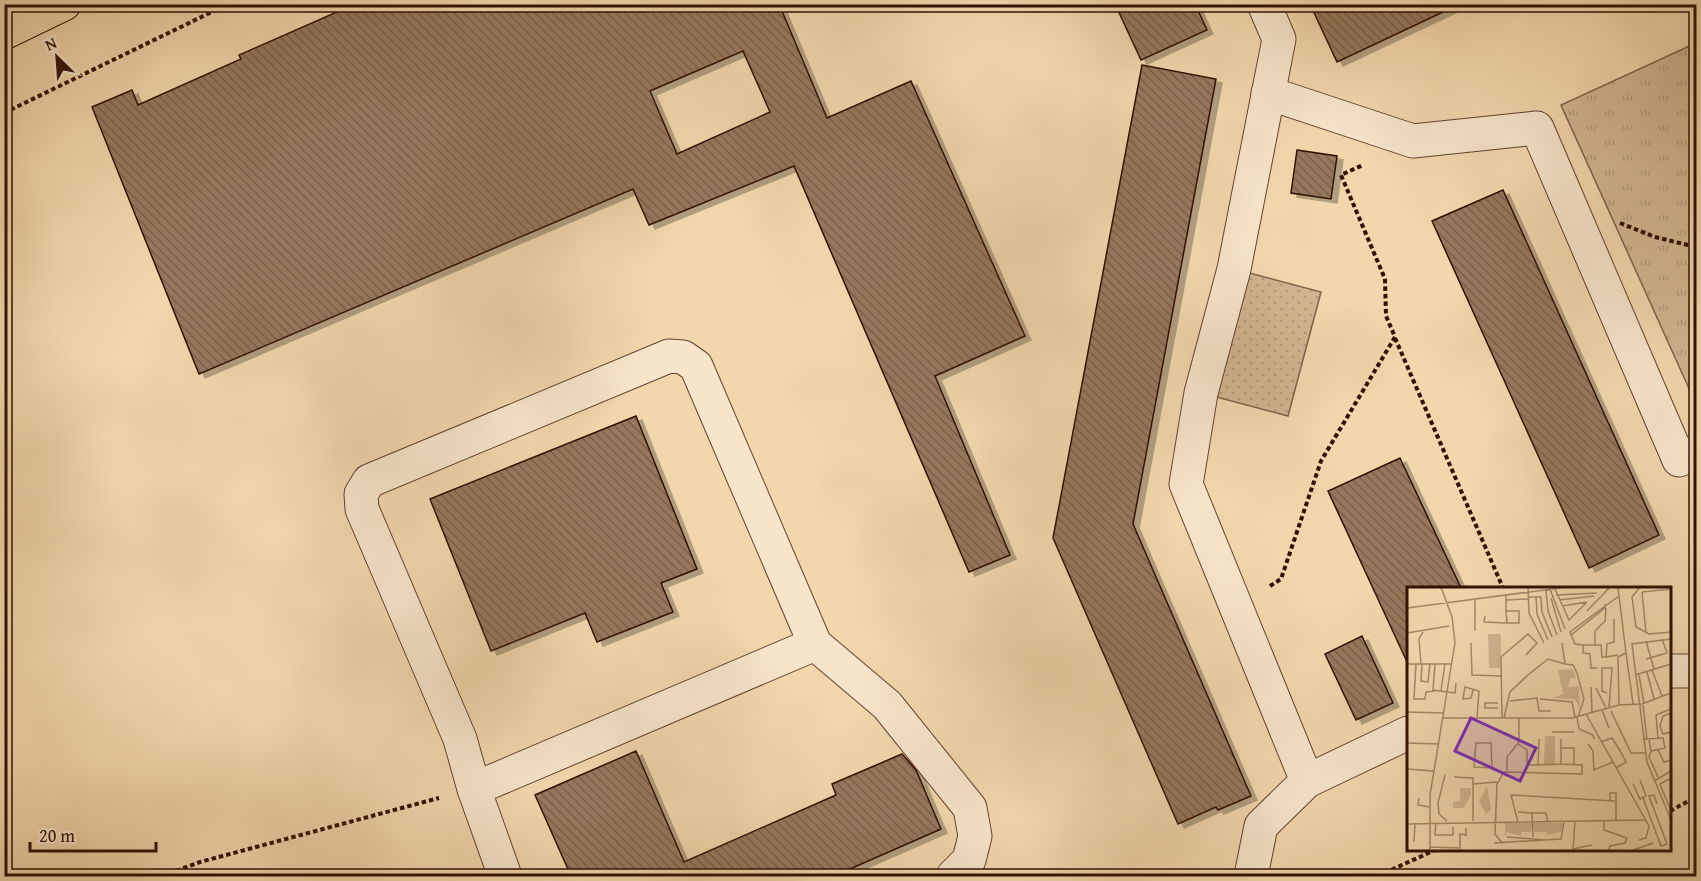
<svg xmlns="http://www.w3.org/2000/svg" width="1701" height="881" font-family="'Gentium Book Plus',serif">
<defs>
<pattern id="grass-tufts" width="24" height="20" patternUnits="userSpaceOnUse" patternTransform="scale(1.5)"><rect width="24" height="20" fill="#d1b590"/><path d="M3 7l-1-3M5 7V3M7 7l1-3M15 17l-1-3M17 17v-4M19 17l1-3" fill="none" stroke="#b49b7b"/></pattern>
<pattern id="park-dots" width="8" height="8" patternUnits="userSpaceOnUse" patternTransform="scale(1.5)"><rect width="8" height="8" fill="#d1b590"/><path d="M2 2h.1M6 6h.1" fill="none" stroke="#b49b7b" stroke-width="1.8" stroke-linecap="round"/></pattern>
<pattern id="building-back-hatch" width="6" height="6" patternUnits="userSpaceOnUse" patternTransform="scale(1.5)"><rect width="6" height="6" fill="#95785c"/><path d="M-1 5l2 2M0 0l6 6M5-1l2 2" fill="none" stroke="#7a614a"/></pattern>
<filter id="shadow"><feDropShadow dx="6" dy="4" stdDeviation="0" flood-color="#0004"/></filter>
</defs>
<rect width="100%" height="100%" fill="#f2d7ad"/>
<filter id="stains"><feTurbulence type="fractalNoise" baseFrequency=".00333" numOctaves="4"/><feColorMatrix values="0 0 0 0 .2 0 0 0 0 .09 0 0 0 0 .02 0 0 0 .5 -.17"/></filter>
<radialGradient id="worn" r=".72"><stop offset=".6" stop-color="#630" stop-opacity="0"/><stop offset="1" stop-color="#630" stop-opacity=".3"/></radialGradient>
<path fill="url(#grass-tufts)" stroke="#81634a" stroke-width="1.5" d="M 1696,43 L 1696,404 L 1561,105 Z"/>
<path fill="url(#park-dots)" stroke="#81634a" stroke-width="1.5" d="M 1234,269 L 1321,292 L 1288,416 L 1201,393 Z"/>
<g fill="url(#building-back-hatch)" stroke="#311105" stroke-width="1.5" fill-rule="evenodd" filter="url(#shadow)">
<path d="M 355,4 L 779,4 L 827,118 L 911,81 L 1025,336 L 935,376 L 1010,555 L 969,572 L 794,166 L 649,225 L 633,189 L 199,374 L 92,107 L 132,90 L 138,105 L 241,59 L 239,55 ZM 743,51 L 770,112 L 677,154 L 650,91 Z"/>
<path d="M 1115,4 L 1195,4 L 1207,30 L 1141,60 Z"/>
<path d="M 1310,4 L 1460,4 L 1337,62 Z"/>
<path d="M 1142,65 L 1216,79 L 1133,524 L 1251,796 L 1218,810 L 1216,807 L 1178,824 L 1053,538 Z"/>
<path d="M 1297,150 L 1337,156 L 1331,199 L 1291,193 Z"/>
<path d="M 1503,190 L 1659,535 L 1589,568 L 1432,221 Z"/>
<path d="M 636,416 L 697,569 L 661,583 L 673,612 L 597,642 L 585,613 L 491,651 L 430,499 Z"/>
<path d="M 1400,458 L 1461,588 L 1408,588 L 1408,664 L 1328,491 Z"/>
<path d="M 1362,636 L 1393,703 L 1356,720 L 1325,654 Z"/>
<path d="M 636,751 L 684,862 L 836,795 L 832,784 L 902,754 L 916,770 L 941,829 L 834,876 L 571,876 L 535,795 Z"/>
</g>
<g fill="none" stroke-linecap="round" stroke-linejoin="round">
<g stroke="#61422f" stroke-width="35">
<g id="minor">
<path d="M 1264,4 L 1279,39 L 1234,269 L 1201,393 L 1186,484 L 1307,781"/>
<path d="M 1268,93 L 1413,141 L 1537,128 L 1679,460 L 1696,452"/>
<path d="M 1670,671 L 1696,671"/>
<path d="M 474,789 L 815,644"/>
<path d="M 505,876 L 474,789 L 460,739 L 362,509 L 361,494 L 369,481 L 669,356 L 683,357 L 696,366 L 815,644 L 887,705 L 970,808 L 975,836 L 969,860 L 953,876"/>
<path d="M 1251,876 L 1261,826 L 1307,781 L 1408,733"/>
</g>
</g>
<g stroke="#311105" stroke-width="35">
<path id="major" d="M 4,33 L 64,4"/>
</g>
<g stroke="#311105" stroke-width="4" stroke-dasharray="4.5 3" stroke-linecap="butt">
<path d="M 4,113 L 228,4"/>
<path d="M 1620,223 L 1655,237 L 1696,247"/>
<path d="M 1395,338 L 1503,588"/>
<path d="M 1270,586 L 1281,579 L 1321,461 L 1395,337 L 1386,316 L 1385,279 L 1341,175 L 1363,165"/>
<path d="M 1670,811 L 1696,797"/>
<path d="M 162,876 L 200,862 L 439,798"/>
<path d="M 1378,876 L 1435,850"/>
</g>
<use href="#minor" stroke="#f7e5ca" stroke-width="33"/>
<use href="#major" stroke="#f2d7ad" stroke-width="33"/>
</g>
<g transform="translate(1407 587)">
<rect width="264" height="264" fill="#f2d7ad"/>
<path d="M 166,82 L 169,91 L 164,91 L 161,100 L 172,99 L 173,122 L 168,112 L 146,111 L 156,107 L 151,83 ZM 138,149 L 148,149 L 148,177 L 137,177 ZM 53,201 L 64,201 L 64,207 L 57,221 L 46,221 L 46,215 L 53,214 Z" fill="#d1b590"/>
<path d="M 80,199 L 84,222 L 79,227 L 72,214 Z" fill="#d1b590"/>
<path d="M 98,236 L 125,236 L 124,245 L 114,245 L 114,249 L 100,245 L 98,249 ZM 126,236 L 156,236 L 154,245 L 141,248 L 140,245 L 127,245 Z" fill="#d1b590"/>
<path d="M 81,47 L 94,47 L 94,81 L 82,81 Z" fill="#d1b590"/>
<path fill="none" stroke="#a5886a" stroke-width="1.5" d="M 121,0 L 122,26 L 137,56M 233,0 L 225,10 L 229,40 L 242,47 L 264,45M 143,2 L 158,42M 148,2 L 162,33 L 180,15M 139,3 L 141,24 L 150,48M 235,5 L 239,46M 235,5 L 264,2M 149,8 L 190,6M 99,9 L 99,24 L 112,24 L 112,36 L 100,36 L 99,24M 212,9 L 219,66M 121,10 L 134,10 L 135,25 L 145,50M 129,10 L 130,27 L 141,53M 144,11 L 154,45M 68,13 L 68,44M 99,13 L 121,12M 152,13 L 187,9M 155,19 L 180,15M 0,21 L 160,0M 180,24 L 203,0M 78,29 L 77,35 L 100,36M 207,32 L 207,55 L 200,57 L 199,70 L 211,68M 0,46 L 42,39M 164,48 L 198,21 L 198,17M 264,52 L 225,57 L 240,175 L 264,233M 239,54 L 247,82M 64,56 L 65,88 L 95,89M 155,56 L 158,77 L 166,78 L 170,86 L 177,112 L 171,130M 177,58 L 168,57 L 163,45 L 212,9 L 211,0M 188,58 L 188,44 L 198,34 L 199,21M 239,72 L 260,66 L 255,52M 0,77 L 45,77M 9,77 L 7,112 L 18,112 L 19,105 L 28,104M 14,77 L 12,52 L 16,45M 15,77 L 14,94 L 21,95 L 23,76M 28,77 L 26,103 L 48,106 L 49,96M 190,81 L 184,81 L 183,67 L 176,66 L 176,58 L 194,58 L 195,70 L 199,70M 245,83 L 255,109M 240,85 L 247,112M 228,88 L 264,77M 232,88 L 237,116M 184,100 L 185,125M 189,101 L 199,121M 66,103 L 64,111 L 56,112 L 58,100 L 72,104 L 70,131M 34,104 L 38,76M 200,106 L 195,104 L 195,81 L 205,81 L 202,121M 133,112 L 165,115 L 168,130M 103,114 L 130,111 L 132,124 L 144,124M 212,118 L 211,70 L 219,66 L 226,117M 236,118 L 240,153M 91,121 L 78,121 L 78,116 L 91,116M 195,123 L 202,141M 204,124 L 224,166 L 238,166M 0,125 L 36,126M 264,126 L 256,129 L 253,139 L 256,147 L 264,145M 179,127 L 242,239 L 239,251 L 232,253M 170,130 L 172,142 L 186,148 L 187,152M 35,131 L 165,131 L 212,118 L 235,117 L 264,106M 95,131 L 94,70 L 121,47 L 130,56 L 119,68M 97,131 L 103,105 L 121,88 L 141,72 L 158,77M 145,145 L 167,145M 236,152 L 256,151 L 258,161 L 244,164 L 242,153M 251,152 L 249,128 L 264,122M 194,155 L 205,151 L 212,162 L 219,175 L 209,181M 0,156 L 31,157M 69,156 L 84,156 L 85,181 L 67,180 ZM 111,157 L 120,163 L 120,178 L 131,178 L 132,152M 181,157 L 186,164 L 187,183 L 206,175M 154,161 L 167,161 L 167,178M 251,163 L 257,175 L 264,173M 244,164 L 242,170 L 251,190M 131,178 L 154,177 L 154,152M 0,182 L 26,184M 100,184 L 100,170 L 112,155 L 112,131M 38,188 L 31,216 L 32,227 L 40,234M 47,190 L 66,191 L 66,234M 264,191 L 253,197 L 264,224M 247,194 L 264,184M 66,197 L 90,195M 226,197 L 233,212 L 239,209 L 233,193M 12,211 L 11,218 L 22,220M 236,211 L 254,259 L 260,257 L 242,209 L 247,208 L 250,217M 203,213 L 203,206 L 209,206 L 209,234M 111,225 L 125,226 L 126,250M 125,226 L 139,226 L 141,235M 197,234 L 197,243 L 220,251 L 218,256 L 203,259 L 201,264M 111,235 L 104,208 L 208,214M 29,236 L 28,248 L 46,248 L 46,240M 0,237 L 238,233M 100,250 L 138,253M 7,255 L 8,236M 87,256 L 154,252 L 157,234M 95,256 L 88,247 L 90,197 L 97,185 L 175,187 L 175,178 L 154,177M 23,260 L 53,261 L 53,247 L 59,248 L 59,241M 166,262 L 185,258M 23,264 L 23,208 L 48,56 L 45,30 L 34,0M 161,264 L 166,263 L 168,234M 224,264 L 246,256"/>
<path fill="#7b2cbf" fill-opacity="0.15" stroke="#7b2cbf" stroke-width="3" d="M 64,131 L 129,161 L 113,194 L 48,164 Z"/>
<rect width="264" height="264" fill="none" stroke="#311105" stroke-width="3"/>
</g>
<rect width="1701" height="881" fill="none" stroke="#f2d7ad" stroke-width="24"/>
<rect x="6" y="6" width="1689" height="869" fill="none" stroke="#311105" stroke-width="3"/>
<rect x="12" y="12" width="1677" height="857" fill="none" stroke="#311105" stroke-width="1.5"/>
<g transform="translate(57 57) rotate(335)" stroke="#f7e5ca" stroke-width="4.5" paint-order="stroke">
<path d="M0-4.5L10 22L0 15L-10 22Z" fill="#311105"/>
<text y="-9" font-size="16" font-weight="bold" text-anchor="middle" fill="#311105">N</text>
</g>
<path d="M30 842v9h126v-9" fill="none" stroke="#311105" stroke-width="3"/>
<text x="39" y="842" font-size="18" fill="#311105" stroke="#f7e5ca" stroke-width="4.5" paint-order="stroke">20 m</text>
<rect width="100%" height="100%" filter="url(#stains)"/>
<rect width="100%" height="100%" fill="url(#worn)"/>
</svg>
